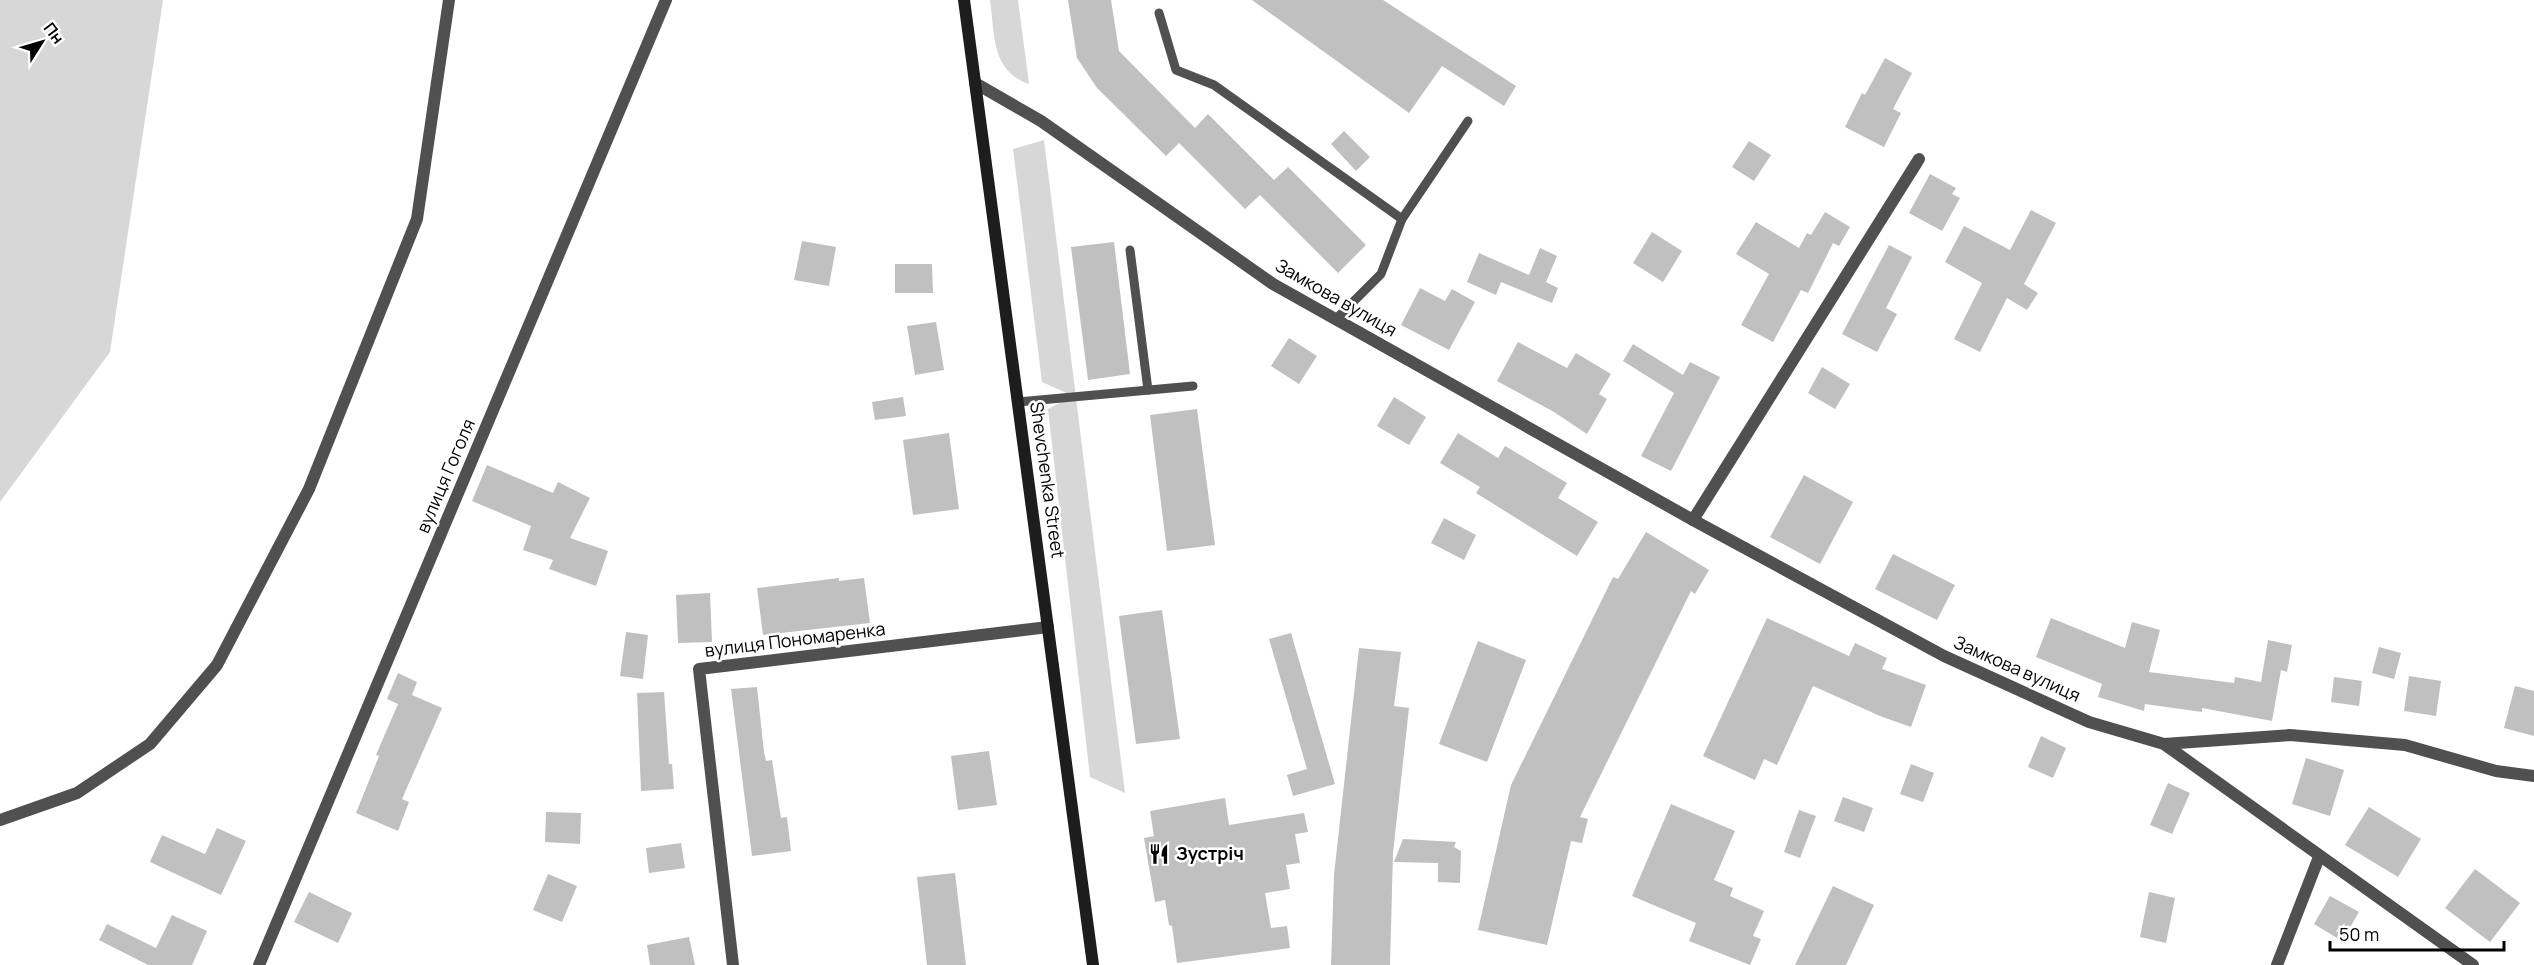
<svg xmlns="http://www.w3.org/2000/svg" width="2534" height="965" font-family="Manrope,sans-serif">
<rect width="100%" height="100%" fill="#fff"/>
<g fill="#d7d7d7">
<path d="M 0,0 L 163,0 L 110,352 L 0,502 Z"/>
<path d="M 990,0 L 1018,0 L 1029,84 C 991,71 995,35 990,0 Z"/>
<path d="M 1044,140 L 1125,793 L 1090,777 L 1048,409 L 1073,396 L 1042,382 L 1013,149 Z"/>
</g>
<g fill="#c0c0c0">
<path d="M 1068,0 L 1111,0 L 1119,51 L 1195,128 L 1208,114 L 1274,180 L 1288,167 L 1366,245 L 1338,273 L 1260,195 L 1245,209 L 1179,143 L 1166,156 L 1097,88 L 1077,58 Z"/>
<path d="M 1252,0 L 1383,0 L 1516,86 L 1504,106 L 1442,66 L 1409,113 Z"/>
<path d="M 1885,58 L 1912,73 L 1893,109 L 1901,113 L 1884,147 L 1845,127 L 1862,93 L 1865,95 Z"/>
<path d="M 1344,131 L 1370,157 L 1356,171 L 1331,144 Z"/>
<path d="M 1749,141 L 1771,155 L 1754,181 L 1732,167 Z"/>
<path d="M 1930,174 L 1956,188 L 1952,194 L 1960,198 L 1942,231 L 1909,213 Z"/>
<path d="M 2031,210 L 2056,223 L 2024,284 L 2038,293 L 2027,310 L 2007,298 L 1980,352 L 1954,339 L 1982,283 L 1945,262 L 1964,226 L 2010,250 Z"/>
<path d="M 1825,212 L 1850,227 L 1839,246 L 1833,243 L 1808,293 L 1801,290 L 1773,342 L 1741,325 L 1769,274 L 1736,254 L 1756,222 L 1799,248 L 1807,233 L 1811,235 Z"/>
<path d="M 1652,232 L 1682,251 L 1663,282 L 1633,263 Z"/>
<path d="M 802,241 L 836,247 L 829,286 L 794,280 Z"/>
<path d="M 1114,242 L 1130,374 L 1088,380 L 1071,247 Z"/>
<path d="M 1889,245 L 1912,257 L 1886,308 L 1897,314 L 1877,352 L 1842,334 Z"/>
<path d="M 1540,248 L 1557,256 L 1546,282 L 1558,288 L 1552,303 L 1501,282 L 1496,295 L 1467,282 L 1479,253 L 1529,275 Z"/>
<path d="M 895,264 L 932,264 L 933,293 L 895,293 Z"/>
<path d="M 1420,288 L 1445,301 L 1452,289 L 1475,302 L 1449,350 L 1401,325 Z"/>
<path d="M 936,322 L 944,370 L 915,375 L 907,326 Z"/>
<path d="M 1289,338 L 1317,356 L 1299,384 L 1271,366 Z"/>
<path d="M 1518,342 L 1567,368 L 1576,353 L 1611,374 L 1599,394 L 1607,399 L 1587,434 L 1554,412 L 1497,381 Z"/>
<path d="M 1633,344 L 1683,375 L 1690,362 L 1720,377 L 1671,471 L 1641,456 L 1674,393 L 1623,361 Z"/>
<path d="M 1822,367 L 1850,384 L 1835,409 L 1808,393 Z"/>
<path d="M 903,397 L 906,416 L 875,420 L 872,402 Z"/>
<path d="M 1394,397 L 1426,417 L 1409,445 L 1377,426 Z"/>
<path d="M 1197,409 L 1215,545 L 1167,551 L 1150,415 Z"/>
<path d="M 949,433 L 959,509 L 913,515 L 903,440 Z"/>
<path d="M 1458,433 L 1498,458 L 1505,446 L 1567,483 L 1558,498 L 1598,522 L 1577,556 L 1476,493 L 1480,487 L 1440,463 Z"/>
<path d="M 487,465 L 553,493 L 558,482 L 590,498 L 570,538 L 608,551 L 596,586 L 549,569 L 553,560 L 523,550 L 531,526 L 472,501 Z"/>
<path d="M 1804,475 L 1853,502 L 1820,564 L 1770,537 Z"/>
<path d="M 1444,518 L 1476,535 L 1464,560 L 1431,543 Z"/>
<path d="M 1646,532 L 1709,570 L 1695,594 L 1691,591 L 1580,817 L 1588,819 L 1582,843 L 1571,841 L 1547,945 L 1478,930 L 1511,785 L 1613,577 L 1618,579 Z"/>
<path d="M 1893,554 L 1955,585 L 1937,620 L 1875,589 Z"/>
<path d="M 839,578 L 839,581 L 864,578 L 870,623 L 763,635 L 757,588 Z"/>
<path d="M 710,593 L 712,642 L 678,643 L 676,595 Z"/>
<path d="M 1162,610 L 1180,739 L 1136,744 L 1119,616 Z"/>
<path d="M 1767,618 L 1849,656 L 1855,643 L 1887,658 L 1882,669 L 1926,685 L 1911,727 L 1880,716 L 1813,686 L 1777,765 L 1764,759 L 1755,780 L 1703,756 Z"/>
<path d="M 2051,618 L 2125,648 L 2132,622 L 2160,630 L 2149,672 L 2234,683 L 2235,677 L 2261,682 L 2268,640 L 2292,645 L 2287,672 L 2281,670 L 2272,721 L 2202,708 L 2202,712 L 2145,704 L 2144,711 L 2098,697 L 2102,684 L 2036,657 Z"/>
<path d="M 626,632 L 648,635 L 643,679 L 620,676 Z"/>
<path d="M 1291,633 L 1335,784 L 1293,796 L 1287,775 L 1307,769 L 1269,639 Z"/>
<path d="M 1478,641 L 1526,660 L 1487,762 L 1439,744 Z"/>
<path d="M 2379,647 L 2401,653 L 2394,679 L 2372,673 Z"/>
<path d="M 1359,648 L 1401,652 L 1394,706 L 1409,708 L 1393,853 L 1390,965 L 1331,965 L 1334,875 Z"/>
<path d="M 398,673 L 417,682 L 412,695 L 442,708 L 402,799 L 409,802 L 398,831 L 356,813 L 379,756 L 376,755 L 398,704 L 387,699 Z"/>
<path d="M 2409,676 L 2441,681 L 2436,716 L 2404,711 Z"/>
<path d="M 2334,677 L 2362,681 L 2359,706 L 2331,702 Z"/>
<path d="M 2515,686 L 2534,691 L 2534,736 L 2504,728 Z"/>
<path d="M 757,687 L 764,752 L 766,761 L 772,760 L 781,818 L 787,817 L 791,851 L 752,856 L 731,689 Z"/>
<path d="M 664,692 L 669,764 L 672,764 L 674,789 L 641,791 L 637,693 Z"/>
<path d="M 2041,736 L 2066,748 L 2053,778 L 2028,767 Z"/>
<path d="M 989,751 L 997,805 L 958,810 L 951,756 Z"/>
<path d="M 2306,758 L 2344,770 L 2330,816 L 2292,804 Z"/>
<path d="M 1911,764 L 1934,773 L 1923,802 L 1900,794 Z"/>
<path d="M 2168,783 L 2190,793 L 2172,834 L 2150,825 Z"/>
<path d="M 1843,797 L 1873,808 L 1864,832 L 1834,821 Z"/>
<path d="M 1225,798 L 1229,825 L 1304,813 L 1308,832 L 1295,834 L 1300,863 L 1286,865 L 1290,889 L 1265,893 L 1271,928 L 1287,926 L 1290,948 L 1177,963 L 1172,926 L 1169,925 L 1165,900 L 1155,902 L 1144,838 L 1154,836 L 1150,811 Z"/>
<path d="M 1671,804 L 1735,831 L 1714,880 L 1733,888 L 1730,896 L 1764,911 L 1753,936 L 1761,939 L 1750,965 L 1689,941 L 1696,923 L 1632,896 Z"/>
<path d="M 2369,807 L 2421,839 L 2398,877 L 2345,845 Z"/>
<path d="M 1799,810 L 1816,816 L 1800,858 L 1784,852 Z"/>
<path d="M 546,812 L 581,813 L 580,844 L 545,842 Z"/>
<path d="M 217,828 L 246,841 L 221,895 L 150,862 L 162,835 L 205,854 Z"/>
<path d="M 1403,839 L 1456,842 L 1454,847 L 1461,851 L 1460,883 L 1438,882 L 1438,863 L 1394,862 Z"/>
<path d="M 681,843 L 685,868 L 649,873 L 646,848 Z"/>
<path d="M 2475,869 L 2520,903 L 2490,942 L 2445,908 Z"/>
<path d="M 955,873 L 966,965 L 927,965 L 917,877 Z"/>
<path d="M 548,874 L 577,886 L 562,922 L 533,910 Z"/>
<path d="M 1833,886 L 1874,905 L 1846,965 L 1795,965 Z"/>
<path d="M 309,892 L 352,913 L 338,943 L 294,922 Z"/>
<path d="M 2149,892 L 2175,898 L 2166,943 L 2140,937 Z"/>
<path d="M 2330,896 L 2359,912 L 2342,941 L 2314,924 Z"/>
<path d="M 172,915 L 207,931 L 192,965 L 148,965 L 99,940 L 107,924 L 156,948 Z"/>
<path d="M 689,937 L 695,965 L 650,965 L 647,945 Z"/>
</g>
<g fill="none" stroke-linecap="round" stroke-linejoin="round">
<g stroke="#505050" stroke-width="9">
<path d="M 1159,13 L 1176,70 L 1214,85 L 1402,219 L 1381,274 L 1336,319"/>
<path d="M 1402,219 L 1468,121"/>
<path d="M 1130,250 L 1148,390"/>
<path d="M 1018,402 L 1193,386"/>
</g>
<g stroke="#505050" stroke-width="12">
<path d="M 975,83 L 1041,121 L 1273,284 L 1693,520 L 1944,656 L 2089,722 L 2164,744 L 2473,965"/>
<path d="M 1693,520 L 1919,159"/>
<path d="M 2164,744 L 2290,735 L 2405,745 L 2496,771 L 2534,776"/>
<path d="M 0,820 L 77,793 L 150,744 L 217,665 L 309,489 L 417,219 L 449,0"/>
<path d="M 259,965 L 666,0"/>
<path d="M 733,965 L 699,669 L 1048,627"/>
<path d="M 2277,965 L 2319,857"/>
</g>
<path stroke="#1d1d1d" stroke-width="12" d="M 964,0 L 1093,965"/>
</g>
<defs>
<g id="restaurant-bare" transform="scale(1.62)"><path d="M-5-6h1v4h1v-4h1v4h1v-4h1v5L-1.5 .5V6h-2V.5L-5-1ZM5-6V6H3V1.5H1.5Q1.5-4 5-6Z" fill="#000" stroke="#fff" stroke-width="2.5" paint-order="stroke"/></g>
</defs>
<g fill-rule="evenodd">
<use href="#restaurant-bare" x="1159" y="854"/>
</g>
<g text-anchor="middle" stroke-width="5" stroke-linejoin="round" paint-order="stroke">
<g font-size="18" fill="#000" stroke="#fff">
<text transform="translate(1336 298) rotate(30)" y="6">Замкова вулиця</text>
<text transform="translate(446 476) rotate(-67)" y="6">вулиця Гоголя</text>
<text transform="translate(1047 480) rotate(82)" y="6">Shevchenka Street</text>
<text transform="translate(795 640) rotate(-7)" y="6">вулиця Пономаренка</text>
<text transform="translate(2017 669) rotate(24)" y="6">Замкова вулиця</text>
</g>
<g font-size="18" font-weight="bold" fill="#000" stroke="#fff" text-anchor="start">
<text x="1176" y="860">Зустріч</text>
</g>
</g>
<g transform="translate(42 42) rotate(53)" stroke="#ffffff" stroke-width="4.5" paint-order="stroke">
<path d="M0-4.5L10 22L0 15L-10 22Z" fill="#000000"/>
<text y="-9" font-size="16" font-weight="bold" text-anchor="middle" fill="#000000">Пн</text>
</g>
<path d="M2330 941v9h174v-9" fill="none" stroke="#000000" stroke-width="3"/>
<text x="2339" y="941" font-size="18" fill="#000000" stroke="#ffffff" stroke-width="4.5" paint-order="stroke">50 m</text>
</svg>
